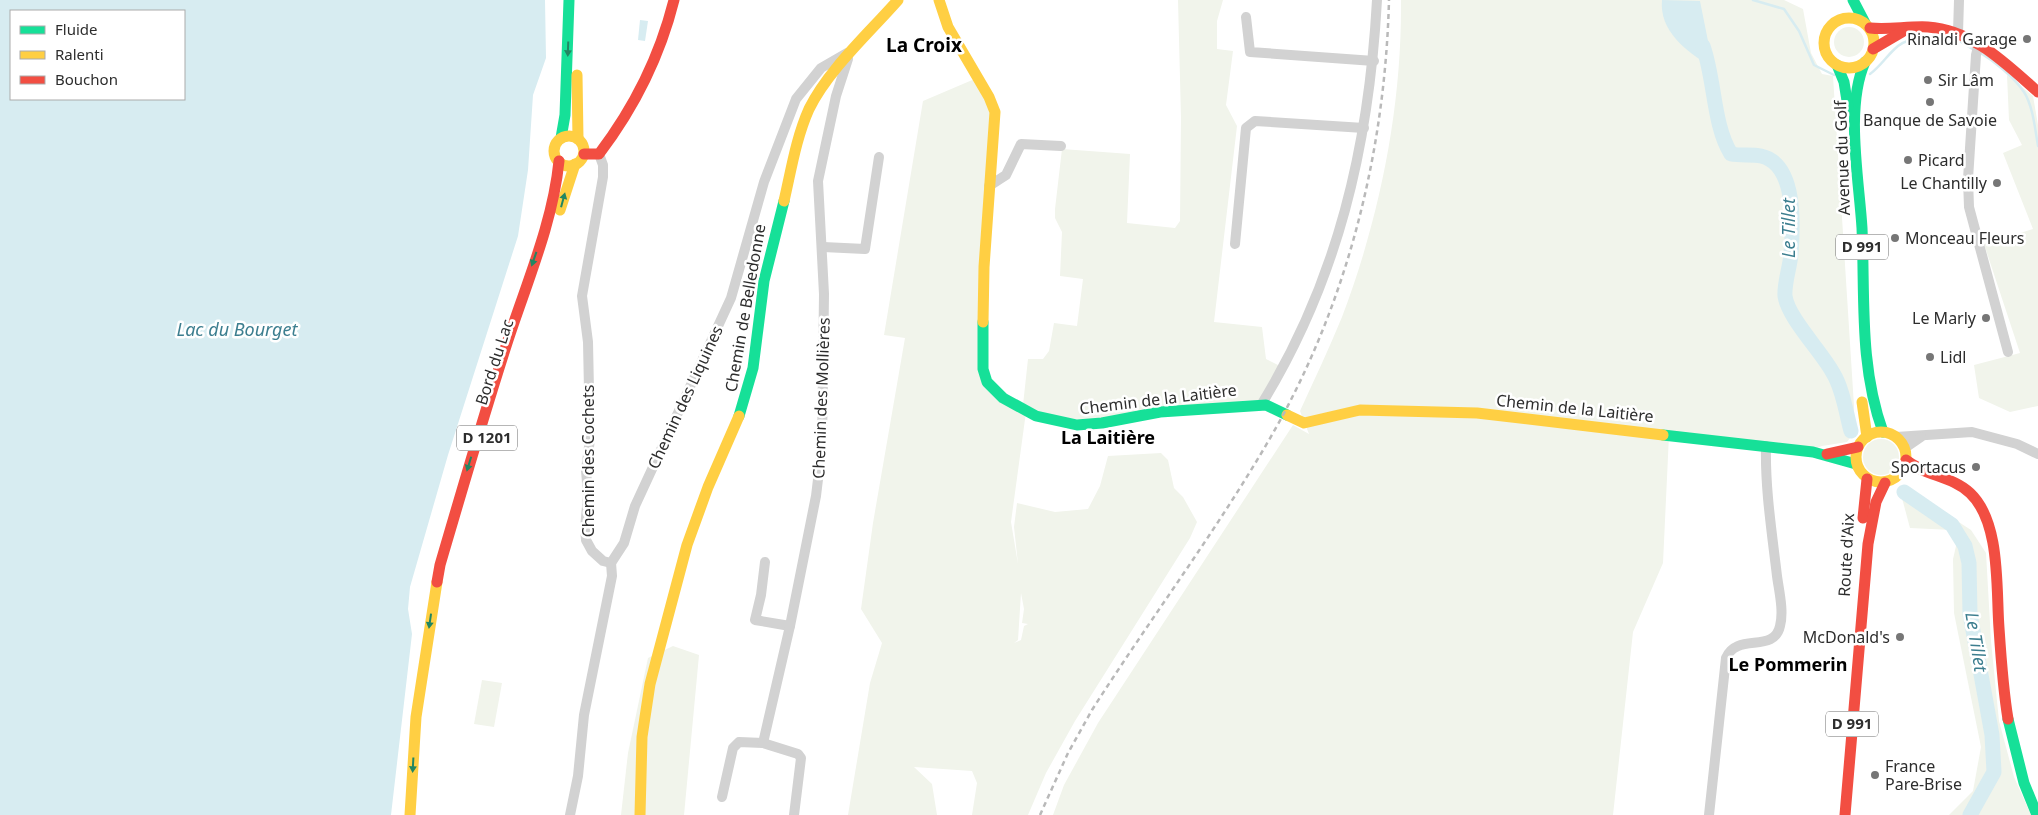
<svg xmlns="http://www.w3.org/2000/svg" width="2038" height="815" font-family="'Noto Sans',sans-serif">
<rect width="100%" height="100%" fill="#fff"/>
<g fill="#f1f4eb" fill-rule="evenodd">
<path d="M 1178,0 L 1223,0 L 1217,21 L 1217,49 L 1233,51 L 1226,105 L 1237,126 L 1214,322 L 1262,327 L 1266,359 L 1284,368 L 1261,405 L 1102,423 L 1026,412 L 1011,522 L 1018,564 L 1014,527 L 1017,503 L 1055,512 L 1088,509 L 1100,486 L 1108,456 L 1161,453 L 1168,460 L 1174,488 L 1183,497 L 1197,522 L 1190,538 L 1075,721 L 1046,773 L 1028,815 L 972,815 L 977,783 L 972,771 L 914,767 L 932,784 L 937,815 L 848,815 L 870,683 L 882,643 L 861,609 L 873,523 L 905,338 L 884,335 L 923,101 L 977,78 L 993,104 L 981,375 L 1023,405 L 1028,359 L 1043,359 L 1049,351 L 1054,323 L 1077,326 L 1083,279 L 1060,276 L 1062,232 L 1055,218 L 1055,209 L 1062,149 L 1130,154 L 1127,223 L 1175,228 L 1180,221 L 1181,118 ZM 1021,593 L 1024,609 L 1022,623 L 1028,624 L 1024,626 L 1021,640 L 1014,643 L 1018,640 Z"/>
<path d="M 1401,0 L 1784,0 L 1803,9 L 1811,53 L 1822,74 L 1833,76 L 1854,406 L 1853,434 L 1847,442 L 1822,446 L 1809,451 L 1669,435 L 1663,563 L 1633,632 L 1613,815 L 1053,815 L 1064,785 L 1098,723 L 1293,425 L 1309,434 L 1300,411 C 1314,380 1329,349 1342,317 C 1380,217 1402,107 1401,0 Z"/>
<circle cx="1849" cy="42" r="15"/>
<path d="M 2007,75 L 2033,96 L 2038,125 L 2038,406 L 2010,412 L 1979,398 L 1974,365 L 2020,353 L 1984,244 L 2033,229 L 2003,153 L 2022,145 L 2009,120 Z"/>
<circle cx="1881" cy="457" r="18"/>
<path d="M 1911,491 L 1971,530 L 1986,553 L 1991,641 L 1999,721 L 2014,777 L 2031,815 L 1949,815 L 1973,791 L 1981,747 L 1954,613 L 1953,559 L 1957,542 L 1952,530 L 1910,528 L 1902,498 Z"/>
<path d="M 673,646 L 699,655 L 684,815 L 621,815 L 628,753 L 648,658 Z"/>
<path d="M 482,680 L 502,683 L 494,727 L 474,724 Z"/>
</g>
<g fill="#d7ecf1" fill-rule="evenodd">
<path d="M 0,0 L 545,0 L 546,58 L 533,95 L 528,170 L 518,236 L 448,455 L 410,587 L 408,609 L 412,634 L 391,815 L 0,815 ZM 11,11 L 184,11 L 184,99 L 11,99 Z"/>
<path d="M 1662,0 L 1700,1 L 1712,61 L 1710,66 C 1686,51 1659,31 1662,0 Z"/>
<path d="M 640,20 L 648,21 L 645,41 L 638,40 Z"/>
</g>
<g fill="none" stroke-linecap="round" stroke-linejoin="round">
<g stroke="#d7ecf1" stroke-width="2.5">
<path d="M 1753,0 L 1784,9 L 1799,31 L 1814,65 L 1834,75"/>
<path d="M 1961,42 L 1974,50"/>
<path d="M 1979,52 C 1994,61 2014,77 2024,92 C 2033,106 2035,129 2038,146"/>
<path d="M 1870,74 C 1881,66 1887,55 1898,46 C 1911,36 1937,35 1952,39"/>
</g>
<g stroke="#d7ecf1" stroke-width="15">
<path d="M 1703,46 C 1715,80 1713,125 1731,154 C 1741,156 1752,154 1761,156 C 1797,164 1793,227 1791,254 C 1790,267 1784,283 1785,296 C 1788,318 1822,352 1833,373 C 1843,389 1846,413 1851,431"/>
<path d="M 1904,492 L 1952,525 L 1965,546 L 1969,563 L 1970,614 L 1992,735 L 1994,772 L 1970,815"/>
</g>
<g stroke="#d2d2d2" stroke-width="10">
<path d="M 1246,17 L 1250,52 L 1374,61"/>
<path d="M 1958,33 L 1959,0"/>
<path d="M 1979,43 L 1976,55 L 1968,179 L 1969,207 L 2008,352"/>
<path d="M 599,154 L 603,165 L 603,177 L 582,296 L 588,342 L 590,439 L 586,470 L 588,495 L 585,529 L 586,540 L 592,551 L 603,561 L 611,563"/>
<path d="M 989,186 L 1006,175 L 1021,144 L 1061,146"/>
<path d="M 1235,244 L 1246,128 L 1255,121 L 1364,128"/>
<path d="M 823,247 L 865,249 L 879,157"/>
<path d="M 1261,405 C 1338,280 1369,146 1377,0"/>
<path d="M 1896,437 L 1972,432 L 2017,444 L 2038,454"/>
<path d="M 1905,448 L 1921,437"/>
<path d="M 765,562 L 761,595 L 755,620 L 790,626"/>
<path d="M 611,563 L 624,543 L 635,506 L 731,298 L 764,182 L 796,99 L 821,68 L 847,53"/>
<path d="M 722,797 L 733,748 L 739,742 L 763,743"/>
<path d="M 570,815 L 578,776 L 584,715 L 612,576 L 611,563"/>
<path d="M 794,815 L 801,758 L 798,754 L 763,743 L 790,626 L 816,496 L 822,446 L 824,294 L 818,181 L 836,96 L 848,59"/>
<path d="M 1709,815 L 1726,658 C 1737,632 1774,654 1780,626 C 1784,611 1779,591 1777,576 C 1772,533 1765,489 1766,446"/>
</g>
<g stroke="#16e098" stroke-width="11">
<path d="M 1853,0 L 1865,23"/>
<path d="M 1865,62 C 1845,107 1859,179 1862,228 C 1865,298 1859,365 1883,432"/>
<path d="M 1837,65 L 1844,82 L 1848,107"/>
<path d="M 561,138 L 565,115 L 569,0"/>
<path d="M 983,322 L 983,369 L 987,382 L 1003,398 L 1036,416 L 1077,425 L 1102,423 L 1160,412 L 1266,405 L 1287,415"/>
<path d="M 739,416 L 753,368 L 764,281 L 784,201"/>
<path d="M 1663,435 L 1813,452 L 1856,464"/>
<path d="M 2008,719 L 2024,783 L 2037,815"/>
</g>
<g stroke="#ffcf43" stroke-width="11">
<path d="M 939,0 L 948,27 L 989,97 L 995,112 L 984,267 L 983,322"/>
<circle cx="1849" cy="43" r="25"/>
<path d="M 577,75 L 578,139"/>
<circle cx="569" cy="151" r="15"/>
<path d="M 784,201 C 791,171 796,138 809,109 C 828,70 869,33 898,0"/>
<path d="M 560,210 L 575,164"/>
<path d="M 1862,402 L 1867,437"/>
<path d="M 1287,415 L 1304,423 L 1360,410 L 1477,413 L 1663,435"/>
<circle cx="1881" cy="457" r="25"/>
<path d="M 410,815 L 416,717 L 437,582"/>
<path d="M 640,815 L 642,737 L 650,684 L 687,545 L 708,487 L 739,416"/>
</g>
<g stroke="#f24e42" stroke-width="11">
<path d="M 1870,28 C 1889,30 1908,26 1928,27 C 1973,30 2006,64 2038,92"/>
<path d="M 1873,49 L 1902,32"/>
<path d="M 584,154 L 599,154 C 634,108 660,56 674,0"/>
<path d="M 1827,454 L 1858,447"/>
<path d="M 1906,460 C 1925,476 1952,476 1970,493 C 2001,522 1996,589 1999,628 C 2001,658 2003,689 2008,719"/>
<path d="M 1863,518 L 1867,479"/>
<path d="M 437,582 L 440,565 C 462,490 484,414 508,340 C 527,282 553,222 559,161"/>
<path d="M 1845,815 L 1868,544 L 1876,502 L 1885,483"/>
</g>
<path stroke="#b9b9b9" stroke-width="2.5" stroke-dasharray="5 4" stroke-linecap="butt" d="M 1040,815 L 1068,753 L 1092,710 C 1150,619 1215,533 1269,440 C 1347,306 1385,154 1389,0"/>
</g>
<defs><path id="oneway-solid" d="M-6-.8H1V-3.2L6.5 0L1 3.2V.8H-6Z" transform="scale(1.25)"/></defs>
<g fill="#228662">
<use href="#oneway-solid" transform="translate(568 49) rotate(92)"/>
<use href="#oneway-solid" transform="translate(563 200) rotate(-75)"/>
<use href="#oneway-solid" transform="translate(534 259) rotate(109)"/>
<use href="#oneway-solid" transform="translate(469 464) rotate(107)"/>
<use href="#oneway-solid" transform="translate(430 621) rotate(98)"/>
<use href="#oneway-solid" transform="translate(413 765) rotate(93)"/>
</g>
<g fill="#767676" stroke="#fff" stroke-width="2">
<circle cx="2027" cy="39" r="5"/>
<circle cx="1928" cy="80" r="5"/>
<circle cx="1930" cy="102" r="5"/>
<circle cx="1908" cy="160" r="5"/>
<circle cx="1997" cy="183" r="5"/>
<circle cx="1895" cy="238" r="5"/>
<circle cx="1986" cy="318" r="5"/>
<circle cx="1930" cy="357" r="5"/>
<circle cx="1976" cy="467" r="5"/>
<circle cx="1900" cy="637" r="5"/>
<circle cx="1875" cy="775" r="5"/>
</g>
<g text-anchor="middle" stroke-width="5" stroke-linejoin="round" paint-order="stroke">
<g fill="#fff" stroke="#6c6c6c" stroke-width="1">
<rect x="1836" y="234.5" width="52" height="25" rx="4"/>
<rect x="457" y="425.5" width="60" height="25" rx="4"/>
<rect x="1826" y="711.5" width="52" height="25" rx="4"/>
</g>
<g font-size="15" font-weight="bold" fill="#2d2d2d">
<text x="1862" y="252">D 991</text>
<text x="487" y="443">D 1201</text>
<text x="1852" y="729">D 991</text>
</g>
<g font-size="16" fill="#2d2d2d" stroke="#fff" text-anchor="end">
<text x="2017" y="45">Rinaldi Garage</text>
<text x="1938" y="86" text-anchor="start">Sir Lâm</text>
<text x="1930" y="126" text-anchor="middle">Banque de Savoie</text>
<text x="1918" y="166" text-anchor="start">Picard</text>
<text x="1987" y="189">Le Chantilly</text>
<text x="1905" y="244" text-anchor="start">Monceau Fleurs</text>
<text x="1976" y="324">Le Marly</text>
<text x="1940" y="363" text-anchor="start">Lidl</text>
<text x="1966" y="473">Sportacus</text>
<text x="1890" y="643">McDonald's</text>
<text x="1885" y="772" text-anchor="start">France<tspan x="1885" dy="18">Pare-Brise</tspan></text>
</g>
<g font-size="16" fill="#2d2d2d" stroke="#fff">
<text transform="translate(1842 158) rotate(-92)" y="6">Avenue du Golf</text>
<text transform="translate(745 308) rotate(-80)" y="6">Chemin de Belledonne</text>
<text transform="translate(494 362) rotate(-72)" y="6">Bord du Lac</text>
<text transform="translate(685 397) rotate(-65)" y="6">Chemin des Liquines</text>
<text transform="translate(821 398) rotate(-88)" y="6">Chemin des Mollières</text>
<text transform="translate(1158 399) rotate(-7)" y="6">Chemin de la Laitière</text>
<text transform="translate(1575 408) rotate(6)" y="6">Chemin de la Laitière</text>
<text transform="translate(588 461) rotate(-90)" y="6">Chemin des Cochets</text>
<text transform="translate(1846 555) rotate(-87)" y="6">Route d'Aix</text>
</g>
<g font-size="18" font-style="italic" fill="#3c7e8f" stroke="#fff">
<text transform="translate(1789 228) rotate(-90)" y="6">Le Tillet</text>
<text x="237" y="336">Lac du Bourget</text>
<text transform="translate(1976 642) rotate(81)" y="6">Le Tillet</text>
</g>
<g font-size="18" font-weight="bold" fill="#000" stroke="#fff">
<text x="1108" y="444">La Laitière</text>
<text x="1788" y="671">Le Pommerin</text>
</g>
<g font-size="19" font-weight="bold" fill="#000" stroke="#fff">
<text x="924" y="52">La Croix</text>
</g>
</g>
<rect x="10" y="10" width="175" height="90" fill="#ffffff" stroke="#ababab"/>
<rect x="20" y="26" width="25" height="8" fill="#16e098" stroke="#ababab"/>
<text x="55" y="35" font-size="15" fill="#2d2d2d">Fluide</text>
<rect x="20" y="51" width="25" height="8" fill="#ffcf43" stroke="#ababab"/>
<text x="55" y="60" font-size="15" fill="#2d2d2d">Ralenti</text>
<rect x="20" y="76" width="25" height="8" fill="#f24e42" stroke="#ababab"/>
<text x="55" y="85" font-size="15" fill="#2d2d2d">Bouchon</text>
</svg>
